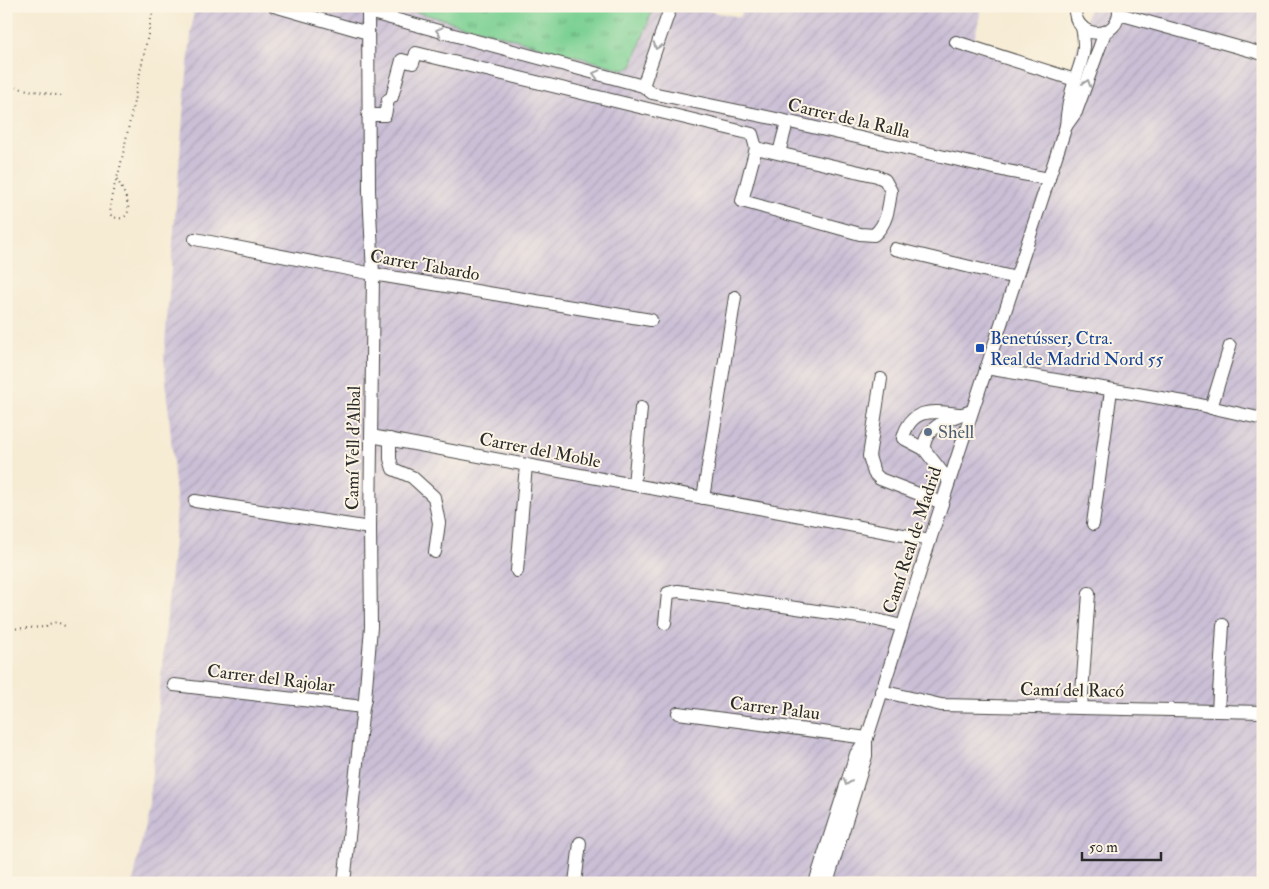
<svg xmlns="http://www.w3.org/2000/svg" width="1269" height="889" font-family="'IM FELL Double Pica',serif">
<defs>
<pattern id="industrial-furrows" width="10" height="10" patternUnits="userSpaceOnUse" patternTransform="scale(1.25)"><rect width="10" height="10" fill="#cabfd6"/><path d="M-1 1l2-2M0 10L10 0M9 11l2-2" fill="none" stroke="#aea4b8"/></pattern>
<pattern id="grass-tufts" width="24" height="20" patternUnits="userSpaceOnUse" patternTransform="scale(1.25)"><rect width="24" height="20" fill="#7ad093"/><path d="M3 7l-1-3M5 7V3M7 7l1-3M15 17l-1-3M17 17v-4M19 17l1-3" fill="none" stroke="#64a978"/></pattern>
</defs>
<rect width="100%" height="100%" fill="#fcf5e5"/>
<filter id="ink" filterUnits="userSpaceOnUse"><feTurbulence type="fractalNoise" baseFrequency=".02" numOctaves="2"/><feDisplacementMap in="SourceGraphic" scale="10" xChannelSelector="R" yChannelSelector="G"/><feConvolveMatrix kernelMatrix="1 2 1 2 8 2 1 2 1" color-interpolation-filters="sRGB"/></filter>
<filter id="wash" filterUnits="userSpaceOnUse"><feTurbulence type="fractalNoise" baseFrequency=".0096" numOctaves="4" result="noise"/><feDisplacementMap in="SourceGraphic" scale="20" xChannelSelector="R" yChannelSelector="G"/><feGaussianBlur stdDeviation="1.12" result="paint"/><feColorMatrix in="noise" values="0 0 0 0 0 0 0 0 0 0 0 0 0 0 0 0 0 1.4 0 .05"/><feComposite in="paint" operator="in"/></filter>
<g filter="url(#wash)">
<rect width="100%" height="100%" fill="#f6ebd3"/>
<path fill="url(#industrial-furrows)" d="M 194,6 L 682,6 L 740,17 L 744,6 L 982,6 L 972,49 L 1071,67 L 1090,6 L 1263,6 L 1263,883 L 133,883 L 149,804 L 177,508 L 164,357 L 184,104 Z"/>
<path fill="url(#grass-tufts)" stroke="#527e5f" d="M 395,6 L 654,6 L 632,66 L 625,70 Z"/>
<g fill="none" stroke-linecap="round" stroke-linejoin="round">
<path stroke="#5cb6d9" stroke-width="11" d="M 315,6 L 327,9"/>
</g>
</g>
<g filter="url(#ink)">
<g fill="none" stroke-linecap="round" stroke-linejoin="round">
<g stroke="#494844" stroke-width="14">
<g id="minor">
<path d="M 274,6 L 368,33"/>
<path d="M 1075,6 C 1072,41 1121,42 1119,8"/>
<path d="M 368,12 L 643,86 L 652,93 L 772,118 L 1007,171 L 1049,179"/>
<path d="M 1119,14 L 1263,54"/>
<path d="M 956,42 L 1075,80"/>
<path d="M 643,86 L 671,6"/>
<path d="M 368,115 L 385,115 L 388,100 L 392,97 L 402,60 L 413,63 L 416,53 L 752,134 L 756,148"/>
<path d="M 1066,126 L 1076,112 L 1105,32"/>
<path d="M 756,148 L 877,176 L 885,180 L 891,191 C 889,207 887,224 874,235 L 860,234 L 742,201 Z"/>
<path d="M 779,153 L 787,122"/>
<path d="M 195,239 L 373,274 L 651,320"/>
<path d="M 895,249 L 1016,278"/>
<path d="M 986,368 L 1196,404 L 1263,419"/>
<path d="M 881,379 L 869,456 L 874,473 L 880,479 L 942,503"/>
<path d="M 1211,408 L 1230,346"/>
<path d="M 371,436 L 930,540"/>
<path d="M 390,439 L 390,459 L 393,469 L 412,477 L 434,497 L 439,523 L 435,552"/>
<path d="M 924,449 L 903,438 C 911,407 933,411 959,414"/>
<path d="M 949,481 L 924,449 C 923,426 955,416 972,411"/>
<path d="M 634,485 L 641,408"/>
<path d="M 703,498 L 735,297"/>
<path d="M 195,501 L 370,528"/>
<path d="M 1093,524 L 1111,390"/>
<path d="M 517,571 L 526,465"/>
<path d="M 665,623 L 668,593 L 672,592 L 678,591 L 873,619 L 902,626"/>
<path d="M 174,685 L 363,707"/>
<path d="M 881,691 L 941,705 L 1263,712"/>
<path d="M 1081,708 L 1089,593"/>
<path d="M 1218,711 L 1223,625"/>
<path d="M 678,713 L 867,738"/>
<path d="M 344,883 L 363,707 L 365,699 L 371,627 L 370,528 L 373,274 L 369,191 L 368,6"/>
<path d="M 575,883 L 580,843"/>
<path d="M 815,883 L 856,754 L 867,738 L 930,540 L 1066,126 C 1067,110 1070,95 1075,80 C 1082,59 1087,50 1082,27"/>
<path d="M 827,883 L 866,756 L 866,739"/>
</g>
</g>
<g stroke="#494844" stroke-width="2" stroke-dasharray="1 4" stroke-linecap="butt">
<path d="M 6,86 L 62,96"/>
<path d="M 117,179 C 121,187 137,213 122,218 C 117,219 114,217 111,215 C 108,199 116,183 120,168 L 154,6"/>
<path d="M 6,629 L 46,627 L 49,624 L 57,622 L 65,626 L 66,629"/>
</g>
<use href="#minor" stroke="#fff" stroke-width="12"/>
</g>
<defs><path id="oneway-chevron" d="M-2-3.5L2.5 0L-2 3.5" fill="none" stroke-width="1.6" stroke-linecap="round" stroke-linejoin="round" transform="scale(1.25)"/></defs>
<g stroke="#a0a0a0">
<use href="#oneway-chevron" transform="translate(439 31) rotate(-165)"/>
<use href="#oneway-chevron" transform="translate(657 46) rotate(110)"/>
<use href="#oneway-chevron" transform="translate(596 74) rotate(-165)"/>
<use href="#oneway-chevron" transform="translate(1087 83) rotate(-71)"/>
<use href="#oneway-chevron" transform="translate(847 782) rotate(109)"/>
</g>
</g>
<rect fill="#1a4fb4" stroke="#fcf5e5" stroke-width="2" x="975" y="343" width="10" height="10" rx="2.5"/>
<circle fill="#5c6f8a" stroke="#fcf5e5" stroke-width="2" cx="928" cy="432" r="5"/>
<g text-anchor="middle" stroke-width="4" stroke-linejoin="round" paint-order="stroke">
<g font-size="18" fill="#2b2b2b" stroke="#fcf5e5">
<text transform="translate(849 118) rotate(13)" y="6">Carrer de la Ralla</text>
<text transform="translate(425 265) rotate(10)" y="6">Carrer Tabardo</text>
<text transform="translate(353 448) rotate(-89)" y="6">Camí Vell d'Albal</text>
<text transform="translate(540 450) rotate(11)" y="6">Carrer del Moble</text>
<text transform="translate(912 540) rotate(-72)" y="6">Camí Real de Madrid</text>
<text transform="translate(271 678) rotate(7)" y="6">Carrer del Rajolar</text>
<text transform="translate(1072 690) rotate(1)" y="6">Camí del Racó</text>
<text transform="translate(775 708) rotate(7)" y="6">Carrer Palau</text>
</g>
<g font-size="18" fill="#164399" stroke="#fcf5e5" text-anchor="start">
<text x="990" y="344">Benetússer, Ctra.<tspan x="990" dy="21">Real de Madrid Nord 55</tspan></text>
</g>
<g font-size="18" fill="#4e5e75" stroke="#fcf5e5" text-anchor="start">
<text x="938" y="438">Shell</text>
</g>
</g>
<rect width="1269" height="889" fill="none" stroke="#fcf5e5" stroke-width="25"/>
<path d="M1082 852v8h79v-8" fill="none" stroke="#2b2b2b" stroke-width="2.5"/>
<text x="1089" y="852" font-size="15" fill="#2b2b2b" stroke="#fcf5e5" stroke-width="4" paint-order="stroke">50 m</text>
</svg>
